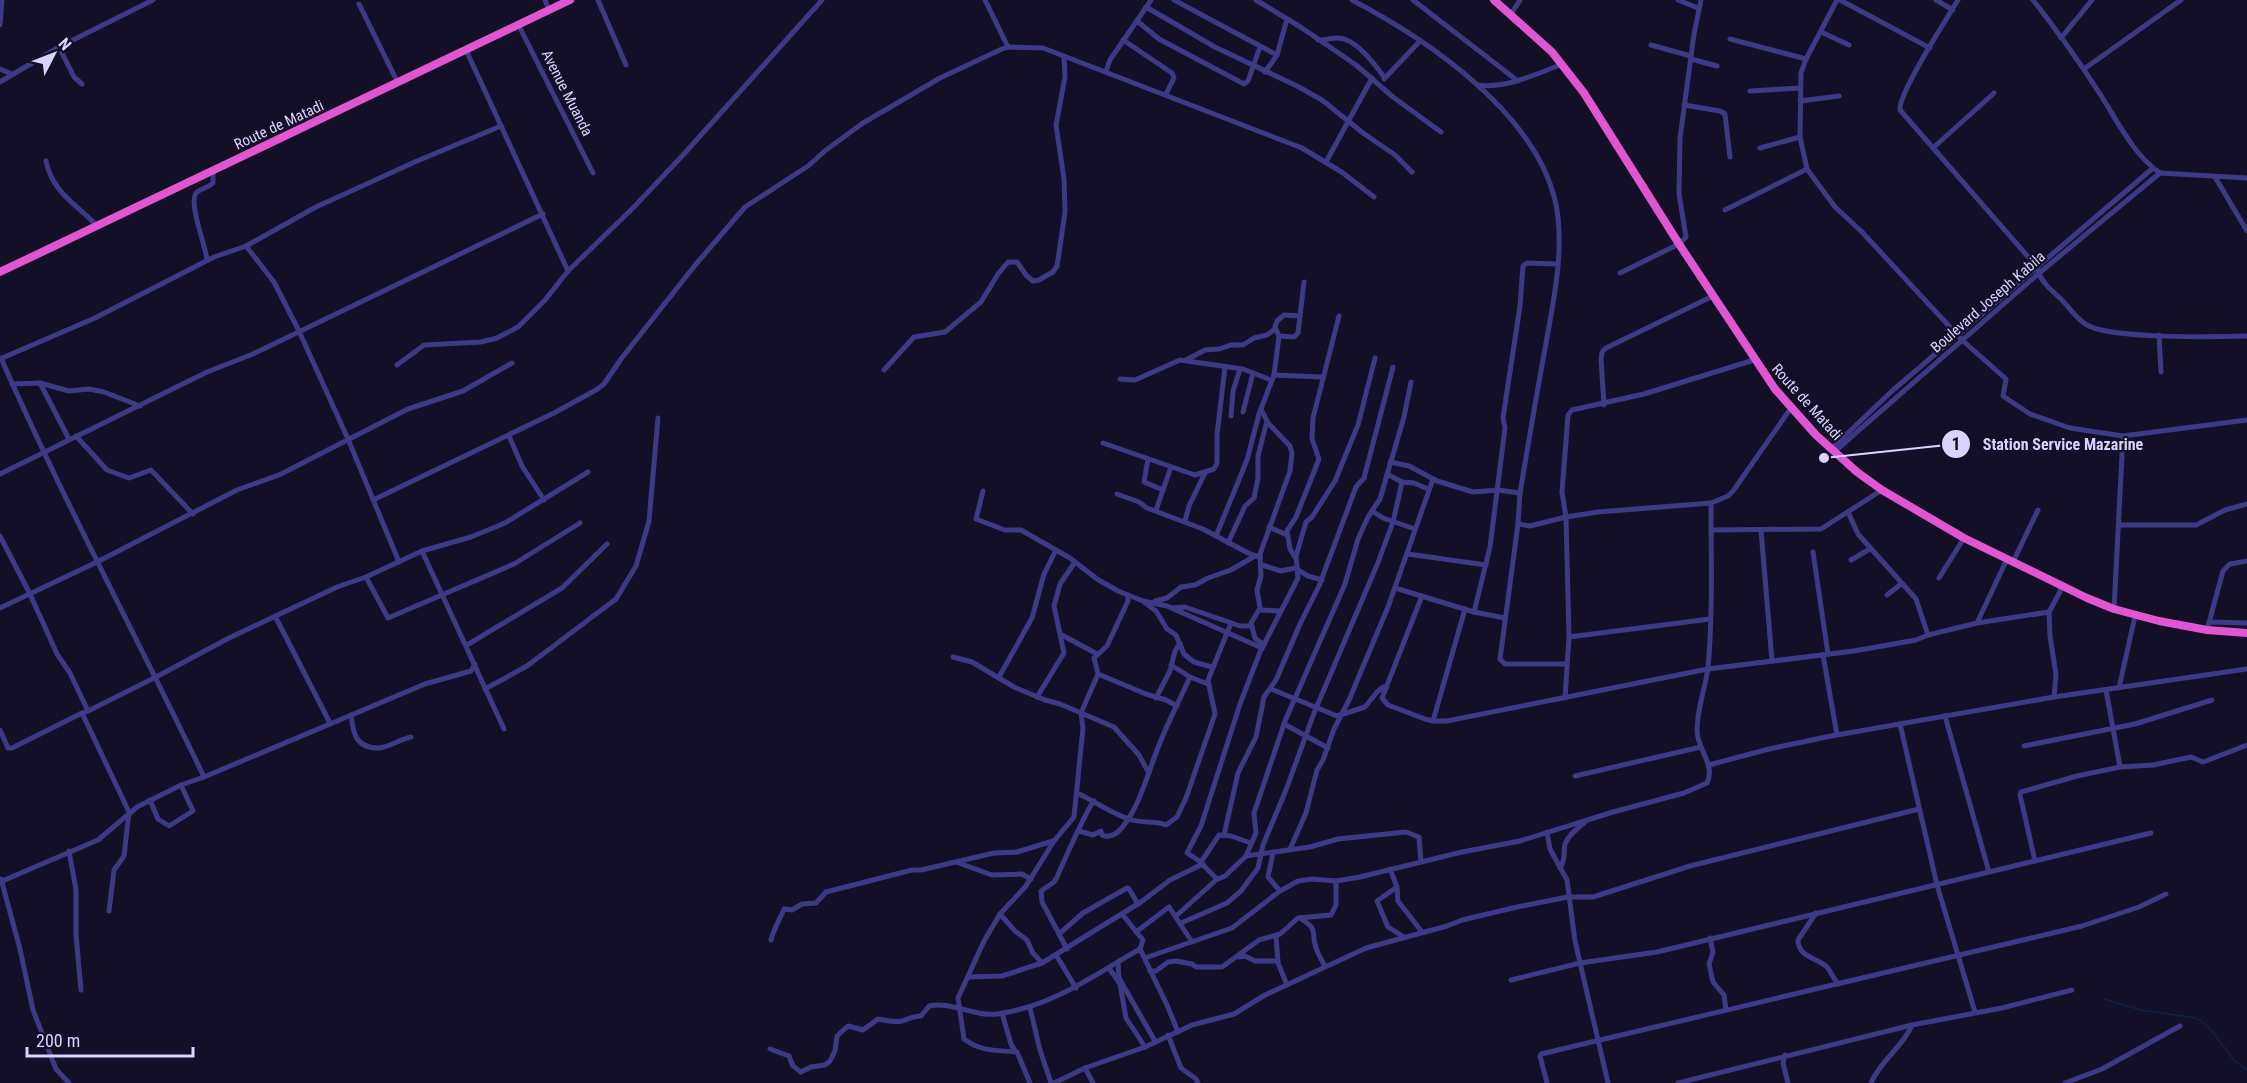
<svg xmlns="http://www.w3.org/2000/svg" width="2247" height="1083" font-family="'Roboto Condensed',sans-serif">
<rect width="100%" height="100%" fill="#130f26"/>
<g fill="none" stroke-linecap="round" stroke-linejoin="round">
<path stroke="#0c2248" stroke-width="1.5" d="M 2104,999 L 2141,1010 L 2196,1018 L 2208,1026 L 2234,1060 L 2247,1070"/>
<g stroke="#3d3a85" stroke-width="5">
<path d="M 545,0 L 549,10"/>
<path d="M 598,0 L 626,65"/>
<path d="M 985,0 L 1008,47"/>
<path d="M 1174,0 L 1277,55"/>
<path d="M 1256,0 L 1302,28 L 1356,65 L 1393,97 L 1441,132"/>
<path d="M 1352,0 C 1428,40 1533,111 1555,200 C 1566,246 1553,303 1545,349 C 1536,397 1528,445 1520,493 L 1518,524 L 1500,659 L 1505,664 L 1566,664"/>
<path d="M 1413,0 L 1518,81"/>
<path d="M 1678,0 L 1698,8"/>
<path d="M 1837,0 L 1806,59 L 1801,73 L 1800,137 L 1807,169 L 1835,207 L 1861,231 L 1962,340 L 2006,379 L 2003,396 L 2030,414 L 2070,428 L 2123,436 L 2247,420"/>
<path d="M 1840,0 L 1930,48"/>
<path d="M 1936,0 L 1953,10"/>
<path d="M 1958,0 C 1947,18 1898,94 1900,110 L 2037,267 C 2039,280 2051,290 2061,299 C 2069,307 2077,320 2087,325 C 2110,339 2217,337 2247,336"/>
<path d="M 2033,0 C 2056,29 2078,60 2098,91 C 2116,118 2133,155 2160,173 L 2247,178"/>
<path d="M 359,4 L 398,83"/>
<path d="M 1146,7 L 1215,47 L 1297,86 L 1322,100 L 1363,133 L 1395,155 L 1412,172"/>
<path d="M 1511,14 L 1520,0"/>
<path d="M 1137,21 L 1159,39 L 1244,84 L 1248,81 L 1260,47"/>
<path d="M 518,24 L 593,173"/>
<path d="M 0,25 L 2,0"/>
<path d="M 1821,32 L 1849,45"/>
<path d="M 2061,38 L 2092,0"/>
<path d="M 1730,39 L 1806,59"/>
<path d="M 1123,40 L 1172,73 L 1174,78 L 1166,94"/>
<path d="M 1318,40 C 1325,40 1332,38 1338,38 C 1356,38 1375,65 1385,78"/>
<path d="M 1651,45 L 1691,56"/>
<path d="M 59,47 L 74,77 L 82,84"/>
<path d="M 466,50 L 568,271"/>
<path d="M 1691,59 L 1717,66"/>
<path d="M 0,69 L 12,74"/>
<path d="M 2084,69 L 2181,0"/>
<path d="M 1106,71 L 1110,60 L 1151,0"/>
<path d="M 1265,72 L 1277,55 L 1287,19"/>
<path d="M 1384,79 L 1420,41"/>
<path d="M 0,82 L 59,47 L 153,0"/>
<path d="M 1477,85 C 1507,89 1535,74 1563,64"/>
<path d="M 1750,91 L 1800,88"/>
<path d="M 1800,101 L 1839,96"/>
<path d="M 1684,105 L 1720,111 L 1725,114 L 1730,157"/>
<path d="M 1760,148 L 1800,137"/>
<path d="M 1933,148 L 1994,93"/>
<path d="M 46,161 C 52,192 76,204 96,225"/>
<path d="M 1326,162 L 1372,78"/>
<path d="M 2215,177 L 2247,231"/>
<path d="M 1725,210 L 1807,169"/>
<path d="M 246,246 L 274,282 L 299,331 L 348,439 L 399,562"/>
<path d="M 207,260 C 206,246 187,201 197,192 C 202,188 208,188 213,183 L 213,171"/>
<path d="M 1620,273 L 1679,244 L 1686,237 L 1679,194 L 1680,138 L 1694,34 L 1701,0"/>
<path d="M 2159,335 L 2161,372"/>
<path d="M 1279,336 L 1294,337 L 1298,333 L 1304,282"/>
<path d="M 1,358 C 63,500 137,637 204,777"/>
<path d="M 0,359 L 95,318 L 214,257 L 246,246 L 316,207 L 417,161 L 501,126"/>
<path d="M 1186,360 L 1205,350 L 1219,349 L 1231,345 L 1243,345 L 1254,338 L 1267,335 L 1275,329"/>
<path d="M 397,365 L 424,345 L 481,342 L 497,338 L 518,327 L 545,300 L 568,271 L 633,208 L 683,155 L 822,0"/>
<path d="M 884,370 L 914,337 L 945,332 L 981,302 L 998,274 L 1008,262 L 1017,262 L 1026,275 L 1033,281 L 1039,280 L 1053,272 L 1057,266 L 1059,253 L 1065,212 L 1064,179 L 1056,125 L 1065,77 L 1064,56"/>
<path d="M 1274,375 L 1322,377"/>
<path d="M 1120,379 L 1135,380 L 1180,360 L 1243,369 L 1271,380"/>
<path d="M 40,383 L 69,391 L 89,389 L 104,392 L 140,406"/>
<path d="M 12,384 L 40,383 L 69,439"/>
<path d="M 1604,405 L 1601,359 L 1602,352 L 1606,348 L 1713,296"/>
<path d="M 1261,409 L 1268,423 L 1290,446 L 1292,453 L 1290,471 L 1260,554 L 1261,576 L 1257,590 L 1260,608 L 1251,623 L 1255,638 L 1264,645"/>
<path d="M 1243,412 L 1253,373"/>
<path d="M 1231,416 L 1233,391 L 1240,369"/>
<path d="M 76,436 L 107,470 L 129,478 L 151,470 L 193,514"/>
<path d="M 509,436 L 522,466 L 544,500"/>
<path d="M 1103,443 L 1195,475 L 1214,469 L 1217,463 L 1217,435 L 1225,367"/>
<path d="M 1831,449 L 1892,391 L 2153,168"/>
<path d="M 1834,452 L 2038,274 L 2160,173"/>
<path d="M 1148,459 L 1144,482 L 1163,490"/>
<path d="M 1390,462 L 1409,466 L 1437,481 L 1473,492 L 1498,490 L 1520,493"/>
<path d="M 0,474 L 207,372 L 253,354 L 543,214"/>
<path d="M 1387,474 L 1402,482 L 1414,483 L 1428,489"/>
<path d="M 983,491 L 976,519 L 1005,530 L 1021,530 L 1070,558 L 1097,579 L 1118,591 L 1143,601 L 1167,606 L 1262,648"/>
<path d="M 1117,494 L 1139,502 L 1147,508 L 1203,529 L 1250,554 L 1260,557"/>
<path d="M 373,500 L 554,413 L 596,390 L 604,384 L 621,359 L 696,264 L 745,207 L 808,166 L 826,150 L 863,123 L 940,78 L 1002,49 L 1008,47 L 1043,48 L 1302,148 L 1343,173 L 1374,197"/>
<path d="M 1156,510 L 1171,467"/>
<path d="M 1372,511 L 1383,518 L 1415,529"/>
<path d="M 1848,512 L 1858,534 L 1916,599 L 1928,635"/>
<path d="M 1185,521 L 1189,506 L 1205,473"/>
<path d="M 1518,524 L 1530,526 L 1566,517 L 1598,512 L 1711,503"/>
<path d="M 2119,525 L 2196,525 L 2225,510 L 2247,504"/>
<path d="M 1269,527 L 1287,535"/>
<path d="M 1711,530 L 1821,529 L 1882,490"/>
<path d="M 1761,530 L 1772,661"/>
<path d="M 0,536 L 30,594 L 57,654 L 70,673 L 88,711 L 82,713 L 129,812 L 124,856 L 114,870 L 109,911"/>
<path d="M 1216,536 L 1247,460 L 1259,414 L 1274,375 L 1279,336 L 1275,327 L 1277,321 L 1284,315 L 1300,316"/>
<path d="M 1228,543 L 1245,506 L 1254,498 L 1258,478 L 1258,456 L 1267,421"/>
<path d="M 422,551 L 504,729"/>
<path d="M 1813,552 L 1828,654"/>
<path d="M 1408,554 L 1486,565"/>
<path d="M 1295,557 L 1290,549 L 1287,531 L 1296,517 L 1319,459 L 1312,439 L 1313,418 L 1339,316"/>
<path d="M 1851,560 L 1870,549"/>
<path d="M 2013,562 L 2038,510"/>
<path d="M 1262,565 L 1281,571 L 1295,568 L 1308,576 L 1322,580"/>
<path d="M 366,577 L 388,618 L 514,564 L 580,523"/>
<path d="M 1939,578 L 1964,538"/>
<path d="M 1395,588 L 1474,612 L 1505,618"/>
<path d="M 1887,595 L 1901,584"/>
<path d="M 1422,596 L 1382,698 L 1388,705 L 1425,719 L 1433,721 L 1447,721 L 1708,669 L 1854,651 L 1916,640 L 1928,635 L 1977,623 L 2049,612"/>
<path d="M 1155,601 L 1167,598 L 1181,587 L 1195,585 L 1208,578 L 1231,570 L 1255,556"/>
<path d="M 1144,602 L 1156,611 L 1167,629 L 1176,635 L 1184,654 L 1194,662 L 1212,667"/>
<path d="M 0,608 L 97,562 L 237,490 L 279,475 L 408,409 L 463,391 L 512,363"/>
<path d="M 1172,608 L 1185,607 L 1240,626 L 1251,626"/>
<path d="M 2114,609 L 2123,436"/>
<path d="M 1260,610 L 1281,611"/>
<path d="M 1474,612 L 1490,547 L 1505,428 L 1503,418 L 1520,306 L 1523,266 L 1527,263 L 1556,264"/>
<path d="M 275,616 L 330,723"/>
<path d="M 2209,622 L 2247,623"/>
<path d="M 1977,623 L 2007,559"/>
<path d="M 2207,630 L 2223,571 L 2230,564 L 2247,561"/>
<path d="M 1062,635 L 1097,654"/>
<path d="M 1569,637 L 1710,619"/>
<path d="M 467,645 L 562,588 L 607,544"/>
<path d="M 1823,655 L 1837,735"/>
<path d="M 953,657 L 972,662 L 1014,687 L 1045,700 L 1060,704 L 1114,727 L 1139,755 L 1149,773"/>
<path d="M 1171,665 L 1190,677 L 1208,684"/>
<path d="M 1098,674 L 1146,694 L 1166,700 L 1177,706"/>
<path d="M 999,677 L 1032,618 L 1044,574 L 1056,550"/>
<path d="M 2119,688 L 2135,616"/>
<path d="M 485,689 L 527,666 L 616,599 L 636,566 L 649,521 L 658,418"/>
<path d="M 1271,689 L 1337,716 L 1365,707 L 1377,692 L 1383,687 L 1387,687"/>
<path d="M 2106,690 L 2120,767"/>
<path d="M 1037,697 L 1064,653 L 1054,606 L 1060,584 L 1075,562"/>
<path d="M 2054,697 L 2056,675 L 2050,636 L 2049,612 L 2063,586"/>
<path d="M 1156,698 L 1170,671 L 1175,651 L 1180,643"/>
<path d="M 1565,698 L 1569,637 L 1566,517 L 1562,492 L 1568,415 L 1572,410 L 1644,394 L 1754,360"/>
<path d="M 88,711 L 156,677 L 229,638 L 337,587 L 366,577 L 422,551 L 471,537 L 505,523 L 588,472"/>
<path d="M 351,715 C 353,732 355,748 378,748 C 388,748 400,739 411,737"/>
<path d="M 1945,716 L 1989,872"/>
<path d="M 1433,721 L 1465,609"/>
<path d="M 1284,724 L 1328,748"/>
<path d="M 1900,724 L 1937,885 L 1975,1012"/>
<path d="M 0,730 L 8,748 L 12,748 L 82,713"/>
<path d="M 2024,746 L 2135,724 L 2212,700"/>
<path d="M 1709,765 L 1769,749 L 1831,736 L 2054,697 L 2247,669"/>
<path d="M 1575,776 L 1701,747"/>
<path d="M 1077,793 C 1095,801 1110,813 1129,819 C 1142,824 1155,820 1166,825 L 1177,817 L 1186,798 L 1215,714 L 1208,680 L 1231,623"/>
<path d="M 150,800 L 158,819 L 169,826 L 193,811 L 181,785"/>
<path d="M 1079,831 L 1093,835 L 1101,831 L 1102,835 C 1111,839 1119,832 1124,825 C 1140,804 1147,776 1156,753 C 1165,727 1179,702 1190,677"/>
<path d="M 1547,832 L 1550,849 L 1567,880 L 1575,941 L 1608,1083"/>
<path d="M 1224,835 L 1238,773 L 1256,737 L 1264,697 L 1276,680 L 1300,624 L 1319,586 L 1356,487 L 1364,478 L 1393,367"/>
<path d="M 1290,849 L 1306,813 L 1317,770 L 1323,760 L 1334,729 L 1349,700 L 1388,607 L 1433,479"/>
<path d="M 69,851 L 76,890 L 76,935 L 81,990"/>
<path d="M 1273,853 L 1268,877 L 1280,891"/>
<path d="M 1246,856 L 1310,847 L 1338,839 L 1406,832 L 1419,837 L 1421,862"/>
<path d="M 2035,861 L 2020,795 L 2021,792 L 2077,776 L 2120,767 L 2153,765 L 2191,757 L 2203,762 L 2247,745"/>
<path d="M 956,862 L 992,875 L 1022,874 L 1031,879"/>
<path d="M 1201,862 L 1219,835 L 1231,836 L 1251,843"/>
<path d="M 1560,868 C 1566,859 1563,853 1565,844 C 1568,835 1578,828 1585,822"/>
<path d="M 1390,869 L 1397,887 L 1398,901 L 1422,932"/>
<path d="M 1,879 L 20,949 L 33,1010 L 56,1069 L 69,1083"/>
<path d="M 1217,879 L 1198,860 L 1187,853 L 1201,826 L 1240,704 L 1260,652 L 1298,578 L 1296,556 L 1306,522 L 1312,517 L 1335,481 L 1358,425 L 1375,358"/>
<path d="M 0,882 L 98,840 L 137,807 L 181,785 L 204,777 L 425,684 L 471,671 L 475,664"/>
<path d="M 1397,887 L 1377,901 L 1388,927 L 1404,937"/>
<path d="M 1816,913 L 1798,940 C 1798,957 1817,958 1827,967 C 1831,972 1834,979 1838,984"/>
<path d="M 1000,914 L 1015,931 L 1027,940 L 1033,953 L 1042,963"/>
<path d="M 1176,916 L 1216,880 L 1225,876 L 1246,856 L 1256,833 L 1254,813 L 1285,721 L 1345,584 L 1358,539 L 1368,517 L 1380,499 L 1404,417 L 1411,382"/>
<path d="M 1300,918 C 1320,931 1310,930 1316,948 C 1318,954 1322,960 1325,967"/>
<path d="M 1181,923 L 1227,903 L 1241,891 L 1258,868 L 1263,845 L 1286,790 L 1314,713 L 1377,565 L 1393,522 L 1402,482"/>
<path d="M 1136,932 L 1169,907 L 1192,942"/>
<path d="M 1059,934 L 1083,913 L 1127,888 L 1129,889 L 1138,904"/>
<path d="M 1276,936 L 1278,963 L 1287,985"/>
<path d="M 1710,938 L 1713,952 L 1709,964 L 1713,982 L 1724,995 L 1726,1010"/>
<path d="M 771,940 C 774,928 779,921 784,909 L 792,910 L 802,904 L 816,903 L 826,892 L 912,870 L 921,870 L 994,853 L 1017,852 L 1053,841"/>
<path d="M 1067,949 L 1042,902 L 1041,891 L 1054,882 L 1057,877 C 1062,865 1089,805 1094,801"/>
<path d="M 1140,949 L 1167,1005 L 1178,1032"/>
<path d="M 1056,955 L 1076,988"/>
<path d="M 1239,957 L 1245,956 L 1255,961 L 1278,961"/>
<path d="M 1145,958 L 1232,928 L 1280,891 L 1298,881 L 1312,879 L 1336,881 L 1360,877 L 1462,852 L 1520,841 L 1613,812 L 1684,793 L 1707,783 C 1716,766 1697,748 1697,731 C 1697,709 1705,689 1708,668 C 1713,613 1711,558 1711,503 L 1728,496 L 1733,491 L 1791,408"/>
<path d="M 1118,962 L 1119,978 L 1155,1041"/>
<path d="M 1109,968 L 1120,984 L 1126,1018 L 1145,1047"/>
<path d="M 1150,971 L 1156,971 L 1168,962 L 1176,961 L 1192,964 L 1196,967 L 1222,967 L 1259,940 L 1280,934 L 1298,918 L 1331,915 L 1336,905 L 1336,881"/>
<path d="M 968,977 L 1002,976 L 1042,963 L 1141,902 L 1170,880 L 1203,864"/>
<path d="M 1511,980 L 1580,963 L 1657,952 L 2151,833"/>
<path d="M 1030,1008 L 1040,1050 L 1051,1083"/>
<path d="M 1002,1013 L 1011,1044 L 1015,1051"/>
<path d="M 1168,1035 L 1181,1068 L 1196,1079 L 1198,1083"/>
<path d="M 770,1049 L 789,1056 L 793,1066 L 801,1072 L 811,1067 L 825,1065 L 830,1061 L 835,1051 L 837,1036 L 848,1026 L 863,1030 L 878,1019 C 886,1020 893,1023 902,1021 C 909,1019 913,1016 921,1016 L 929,1006 C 952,1001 974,1017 997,1014 C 1054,1006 1092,976 1140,949 L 1143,940 L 1122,914"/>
<path d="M 1785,1055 L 1783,1063 L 1788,1083"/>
<path d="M 1085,1068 L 1093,1083"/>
<path d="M 1030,1083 L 1017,1052 C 997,1050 981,1052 964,1039 L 958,998 L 984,941 L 1000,914 L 1026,886 L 1054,841 L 1074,817 L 1083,728 L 1081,713 L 1098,674 L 1094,658 L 1107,646 L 1128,601 L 1128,595"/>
<path d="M 1054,1083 L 1085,1068 L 1145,1047 L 1192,1025 L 1234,1014 L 1265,995 L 1366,948 L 1447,926 L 1462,920 L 1517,907 L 1568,897 L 1593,897 L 1690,866 L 1919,809"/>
<path d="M 1547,1083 L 1540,1056 L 1541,1054 L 2082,926 L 2139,907 L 2166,894"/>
<path d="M 1678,1083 L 1912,1025 L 2002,1008 L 2072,990"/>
<path d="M 1871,1083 C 1880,1061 1903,1047 1912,1025"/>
<path d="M 2065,1083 L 2102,1069 L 2180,1026"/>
</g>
<g stroke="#e055d1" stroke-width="8">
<path d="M 1494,0 L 1552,52 L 1584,93 L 1679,244 L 1775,389 L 1816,435 L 1857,472 L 1882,490 L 1964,538 L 2087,598 L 2114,609 L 2159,621 L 2207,630 L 2247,633"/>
<path d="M 0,272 L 570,0"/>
</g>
</g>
<g text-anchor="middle" stroke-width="4.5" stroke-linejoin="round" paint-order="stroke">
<g font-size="15" fill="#d9d4ff" stroke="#130f26">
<text transform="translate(567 93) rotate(63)" y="5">Avenue Muanda</text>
<text transform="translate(279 125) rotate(-25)" y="5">Route de Matadi</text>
<text transform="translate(1988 302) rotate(-41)" y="5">Boulevard Joseph Kabila</text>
<text transform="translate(1807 402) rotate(48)" y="5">Route de Matadi</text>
</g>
</g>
<path fill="none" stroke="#d9d4ff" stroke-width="2" d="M1824 458L1956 444"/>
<g fill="#d9d4ff" stroke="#130f26" stroke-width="2">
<circle cx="1824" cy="458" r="6"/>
<circle cx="1956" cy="444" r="15"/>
</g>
<g font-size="18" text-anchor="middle" font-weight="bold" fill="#111">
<text x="1956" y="450">1</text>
</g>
<g font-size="16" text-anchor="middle" font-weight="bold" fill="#d9d4ff" stroke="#130f26" stroke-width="4.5" stroke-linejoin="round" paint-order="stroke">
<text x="2063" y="450">Station Service Mazarine</text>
</g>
<g transform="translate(54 54) rotate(48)" stroke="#130f26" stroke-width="4.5" paint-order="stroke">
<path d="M0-4.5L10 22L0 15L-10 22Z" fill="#d9d4ff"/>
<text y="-9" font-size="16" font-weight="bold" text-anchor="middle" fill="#d9d4ff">N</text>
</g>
<path d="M27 1047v9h166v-9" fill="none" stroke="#d9d4ff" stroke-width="3"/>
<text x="36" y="1047" font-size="18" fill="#d9d4ff" stroke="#130f26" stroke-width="4.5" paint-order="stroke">200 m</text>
</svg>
